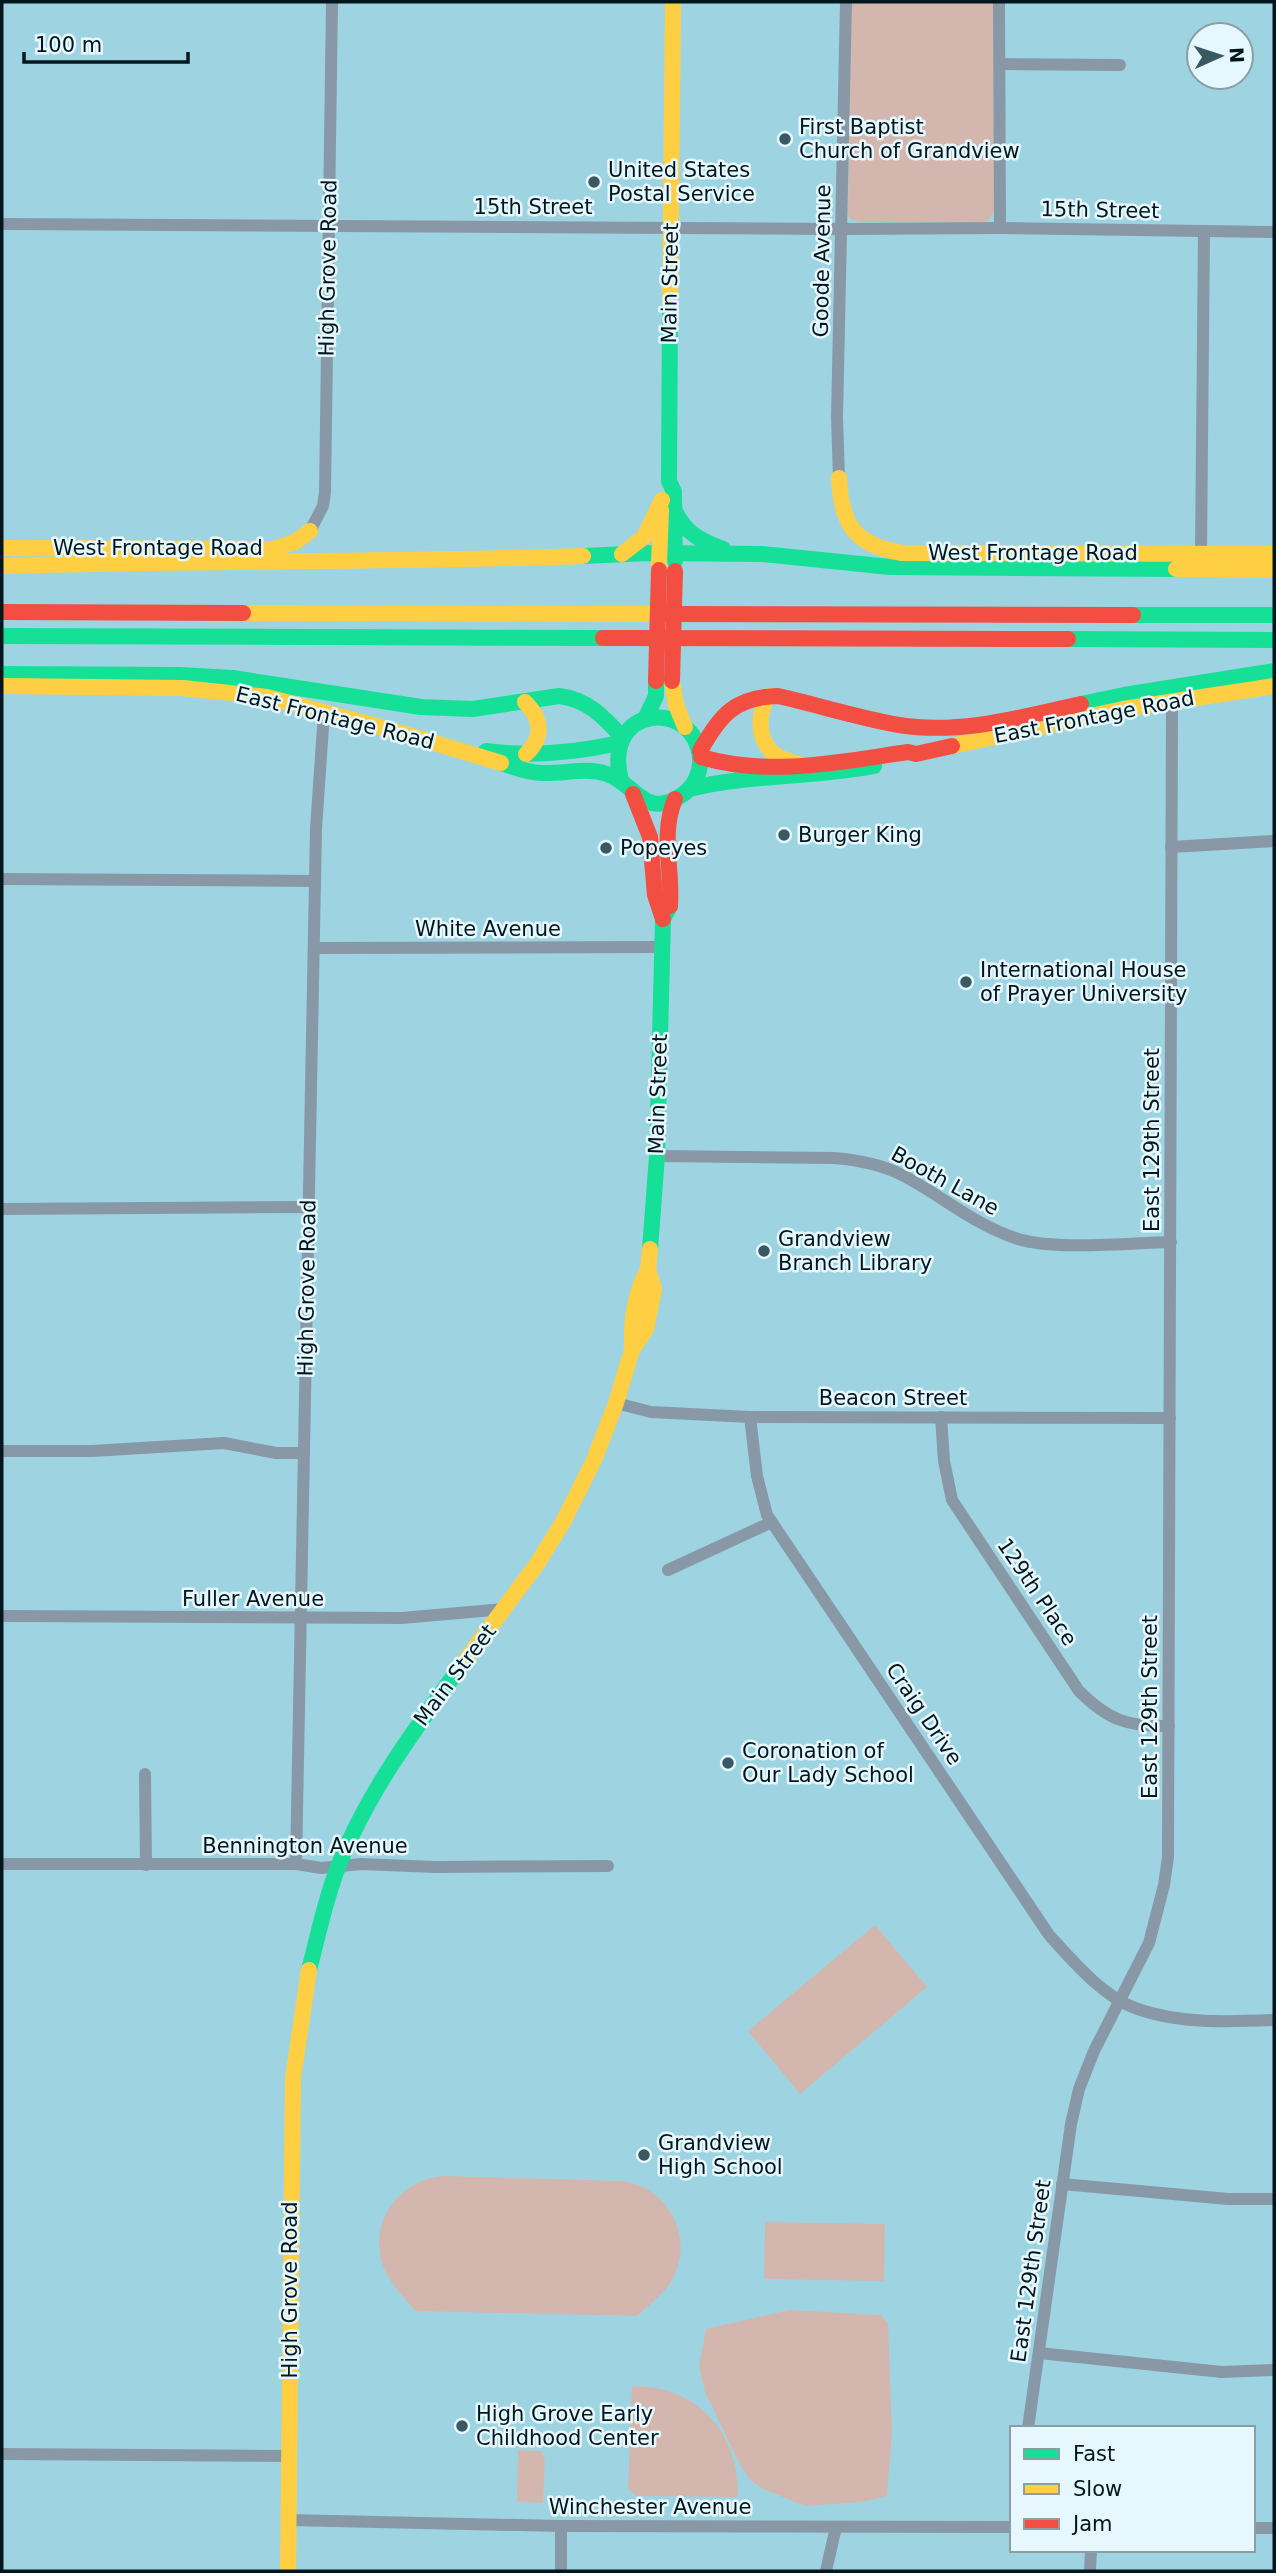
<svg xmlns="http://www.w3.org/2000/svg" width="1276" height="2573" font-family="'DejaVu Sans',sans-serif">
<rect width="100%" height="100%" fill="#9ed4e2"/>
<g fill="#d3b7ae">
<path d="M 851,2 L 993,2 L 994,212 L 987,222 L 861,222 L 852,220 L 848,216 Z"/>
<path d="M 875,1925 L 927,1987 L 800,2094 L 748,2031 Z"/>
<path d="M 443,2176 L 623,2181 C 667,2187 694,2235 674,2276 C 666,2293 650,2304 637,2316 L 415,2311 C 404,2297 389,2283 383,2266 C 368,2223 398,2180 443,2176 Z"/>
<path d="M 765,2222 L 885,2224 L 884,2281 L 764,2279 Z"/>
<path d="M 789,2310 L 881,2315 L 888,2323 L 892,2433 L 887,2496 L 861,2502 L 805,2506 L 763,2489 L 750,2480 L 739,2463 L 705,2392 L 699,2366 L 706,2329 Z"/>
<path d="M 632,2386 C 698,2386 739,2432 738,2497 L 636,2496 L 628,2489 Z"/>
<path d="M 518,2450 L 541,2451 L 545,2459 L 543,2503 L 517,2502 Z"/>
</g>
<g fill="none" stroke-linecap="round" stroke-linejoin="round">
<g stroke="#8898a6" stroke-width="12">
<path d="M 999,2 L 1000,228"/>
<path d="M 1000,64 L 1120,65"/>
<path d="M 2,224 L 843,229 L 1000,228 L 1274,232"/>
<path d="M 839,478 L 837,417 L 846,2"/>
<path d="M 310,531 L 323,506 L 325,492 L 332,2"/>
<path d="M 1201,553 L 1204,232"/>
<path d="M 1171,847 L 1274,841"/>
<path d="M 2,879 L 315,881"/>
<path d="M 314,948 L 662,947"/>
<path d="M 657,1156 L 834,1158 C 858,1160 881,1164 902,1175 C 941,1195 973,1224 1015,1238 C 1052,1251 1130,1243 1171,1242"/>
<path d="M 2,1209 L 309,1207"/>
<path d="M 616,1403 L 651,1412 L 750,1417 L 1170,1418"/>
<path d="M 750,1417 L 757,1476 L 767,1515 L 1049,1935 C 1072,1960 1102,1996 1135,2008 C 1178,2024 1229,2022 1274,2020"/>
<path d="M 941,1417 L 944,1461 L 952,1500 L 1079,1691 C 1108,1720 1128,1727 1169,1726"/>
<path d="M 2,1451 L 92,1451 L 224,1443 L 276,1453 L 304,1453"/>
<path d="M 668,1570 L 772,1522"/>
<path d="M 2,1616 L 402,1618 L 504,1609"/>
<path d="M 145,1774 L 146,1865"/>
<path d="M 2,1864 L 296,1864 L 321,1868 L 361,1864 L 435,1867 L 608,1866"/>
<path d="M 296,1864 L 316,829 L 324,712"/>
<path d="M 1062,2184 L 1228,2199 L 1274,2199"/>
<path d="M 1039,2353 L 1222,2372 L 1274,2370"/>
<path d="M 1028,2428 L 1071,2124 L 1079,2089 L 1094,2051 L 1149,1943 L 1164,1885 L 1168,1857 L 1172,700"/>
<path d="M 2,2454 L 289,2456"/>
<path d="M 288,2520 L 561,2526 L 1012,2527"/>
<path d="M 1253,2528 L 1274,2528"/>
<path d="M 561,2571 L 561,2526"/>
<path d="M 826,2571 L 836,2527"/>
<path d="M 1090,2571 L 1091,2550"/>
</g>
<g stroke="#16e098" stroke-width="16">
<path d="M 670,304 L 669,481 L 674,492 L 675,561"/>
<path d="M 675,511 C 685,533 701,541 723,549"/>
<path d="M 583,556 L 649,553 L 762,554 L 890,567 L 1176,569"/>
<path d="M 1133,615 L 1274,615"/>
<path d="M 2,636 L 603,638"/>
<path d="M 1068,639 L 1274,640"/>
<path d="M 2,674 L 179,675 L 233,678 L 421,707 L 473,709 L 559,696 C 587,699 604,717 622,737"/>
<path d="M 1081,704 L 1124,695 L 1274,671"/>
<path d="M 645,719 L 656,696 L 656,681"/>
<path d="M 486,751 C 531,757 574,753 619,743"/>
<path d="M 501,763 C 514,767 528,773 542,773 C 564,774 586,767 607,774 C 634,782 645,821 682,795 C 694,787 701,773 700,758 C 696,699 601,703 621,780"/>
<path d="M 689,789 C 750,774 813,778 874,766"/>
<path d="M 650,1249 L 657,1156 L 663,919 L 670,906"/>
<path d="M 309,1970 C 318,1936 325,1900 338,1867 C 367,1793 415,1729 461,1666"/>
</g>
<g stroke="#ffcf43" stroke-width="16">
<path d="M 670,304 L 673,2"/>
<path d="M 839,478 C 841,525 855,545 902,553 L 1274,554"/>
<path d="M 2,548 L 273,549 L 295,542 L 310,531"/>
<path d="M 622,554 L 644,537 L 662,500"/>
<path d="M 659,564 L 661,510"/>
<path d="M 2,566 C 196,560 389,563 583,556"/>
<path d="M 1176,569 L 1274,570"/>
<path d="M 243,613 L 669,614"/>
<path d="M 672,681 L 676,705 L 685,727"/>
<path d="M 2,686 L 183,688 L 267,697 L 388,729 L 501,763"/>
<path d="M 769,696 C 757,713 757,740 774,754 C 782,760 792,762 801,765"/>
<path d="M 525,702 C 542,719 544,737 526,754"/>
<path d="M 952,746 L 1123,709 L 1274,686"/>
<path d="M 632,1350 C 631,1321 634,1295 648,1269"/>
<path d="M 461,1666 L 537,1564 L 563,1522 L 594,1460 L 616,1403 L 632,1350 L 646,1329 L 654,1289 L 648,1269 L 650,1249"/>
<path d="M 288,2571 L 293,2078 L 309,1970"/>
</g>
<g stroke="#f24e42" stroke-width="16">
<path d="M 2,612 L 243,613"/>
<path d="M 669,614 L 1133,615"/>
<path d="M 603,638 L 1068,639"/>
<path d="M 700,751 C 720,715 735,697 778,696 C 818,705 859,718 899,725 C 961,735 1022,717 1081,704"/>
<path d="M 701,757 C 769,777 839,762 908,752 L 916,754 L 952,746"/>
<path d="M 633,794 L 650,837 L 655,895 L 663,919"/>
<path d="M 670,906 C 673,869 660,835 675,799"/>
</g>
<g stroke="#f24e42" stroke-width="16">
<path d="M 656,681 L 659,570"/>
<path d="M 672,681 L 675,571"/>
</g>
</g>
<g fill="#395962" stroke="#e6f8fd" stroke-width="2.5">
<circle cx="785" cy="139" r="7"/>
<circle cx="594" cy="182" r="7"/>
<circle cx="784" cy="835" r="7"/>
<circle cx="606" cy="848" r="7"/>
<circle cx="966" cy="982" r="7"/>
<circle cx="764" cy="1251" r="7"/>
<circle cx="728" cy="1763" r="7"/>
<circle cx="644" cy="2155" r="7"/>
<circle cx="462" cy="2426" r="7"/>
</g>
<g text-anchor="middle" stroke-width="5" stroke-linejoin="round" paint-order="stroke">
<g font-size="21" fill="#02171d" stroke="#e6f8fd" text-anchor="start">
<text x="799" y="134">First Baptist<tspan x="799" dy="24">Church of Grandview</tspan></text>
<text x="608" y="177">United States<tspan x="608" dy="24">Postal Service</tspan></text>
<text x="798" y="842">Burger King</text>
<text x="620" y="855">Popeyes</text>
<text x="980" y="977">International House<tspan x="980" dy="24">of Prayer University</tspan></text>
<text x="778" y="1246">Grandview<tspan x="778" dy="24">Branch Library</tspan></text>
<text x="742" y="1758">Coronation of<tspan x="742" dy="24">Our Lady School</tspan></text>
<text x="658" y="2150">Grandview<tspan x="658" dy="24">High School</tspan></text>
<text x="476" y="2421">High Grove Early<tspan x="476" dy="24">Childhood Center</tspan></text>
</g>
<g font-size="21" fill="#02171d" stroke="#e6f8fd">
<text x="533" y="214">15th Street</text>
<text transform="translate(1100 210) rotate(1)" y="7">15th Street</text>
<text transform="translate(822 261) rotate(-89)" y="7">Goode Avenue</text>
<text transform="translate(328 268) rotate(-89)" y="7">High Grove Road</text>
<text transform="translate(670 283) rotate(-89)" y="7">Main Street</text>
<text x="158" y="555">West Frontage Road</text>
<text x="1033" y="560">West Frontage Road</text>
<text transform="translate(1094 717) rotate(-11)" y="7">East Frontage Road</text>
<text transform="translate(335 718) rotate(14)" y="7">East Frontage Road</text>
<text x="488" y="936">White Avenue</text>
<text transform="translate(658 1094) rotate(-88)" y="7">Main Street</text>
<text transform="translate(1152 1140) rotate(-90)" y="7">East 129th Street</text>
<text transform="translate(945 1181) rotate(29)" y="7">Booth Lane</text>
<text transform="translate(307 1288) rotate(-89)" y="7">High Grove Road</text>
<text x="893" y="1405">Beacon Street</text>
<text transform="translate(1037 1592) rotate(56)" y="7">129th Place</text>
<text x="253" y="1606">Fuller Avenue</text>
<text transform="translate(455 1675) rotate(-53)" y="7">Main Street</text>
<text transform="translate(1150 1707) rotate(-90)" y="7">East 129th Street</text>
<text transform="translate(924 1714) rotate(56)" y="7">Craig Drive</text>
<text x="305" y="1853">Bennington Avenue</text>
<text transform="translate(1031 2271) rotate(-82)" y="7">East 129th Street</text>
<text transform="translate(290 2290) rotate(-90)" y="7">High Grove Road</text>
<text x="650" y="2514">Winchester Avenue</text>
</g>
</g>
<rect width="1276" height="2573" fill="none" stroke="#02171d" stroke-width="7"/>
<rect x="1010" y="2426" width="245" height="126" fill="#e6f8fd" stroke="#8b9ea3" stroke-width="2"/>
<rect x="1024" y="2449" width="35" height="10" fill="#16e098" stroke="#8b9ea3" stroke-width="2"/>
<text x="1073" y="2461" font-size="21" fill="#02171d">Fast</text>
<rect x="1024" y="2484" width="35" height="10" fill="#ffcf43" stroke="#8b9ea3" stroke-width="2"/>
<text x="1073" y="2496" font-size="21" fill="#02171d">Slow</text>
<rect x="1024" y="2519" width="35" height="10" fill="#f24e42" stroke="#8b9ea3" stroke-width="2"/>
<text x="1073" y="2531" font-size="21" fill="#02171d">Jam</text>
<g transform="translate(1220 56) rotate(87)"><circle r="33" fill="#e6f8fd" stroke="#8b9ea3" stroke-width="2"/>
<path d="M0-5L12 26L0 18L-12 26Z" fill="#395962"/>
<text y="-10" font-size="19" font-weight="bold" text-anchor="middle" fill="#02171d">N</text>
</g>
<path d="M24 52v10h164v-10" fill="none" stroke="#02171d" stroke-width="3.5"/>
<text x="35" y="52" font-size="21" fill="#02171d" stroke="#e6f8fd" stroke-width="5" paint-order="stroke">100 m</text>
</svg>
